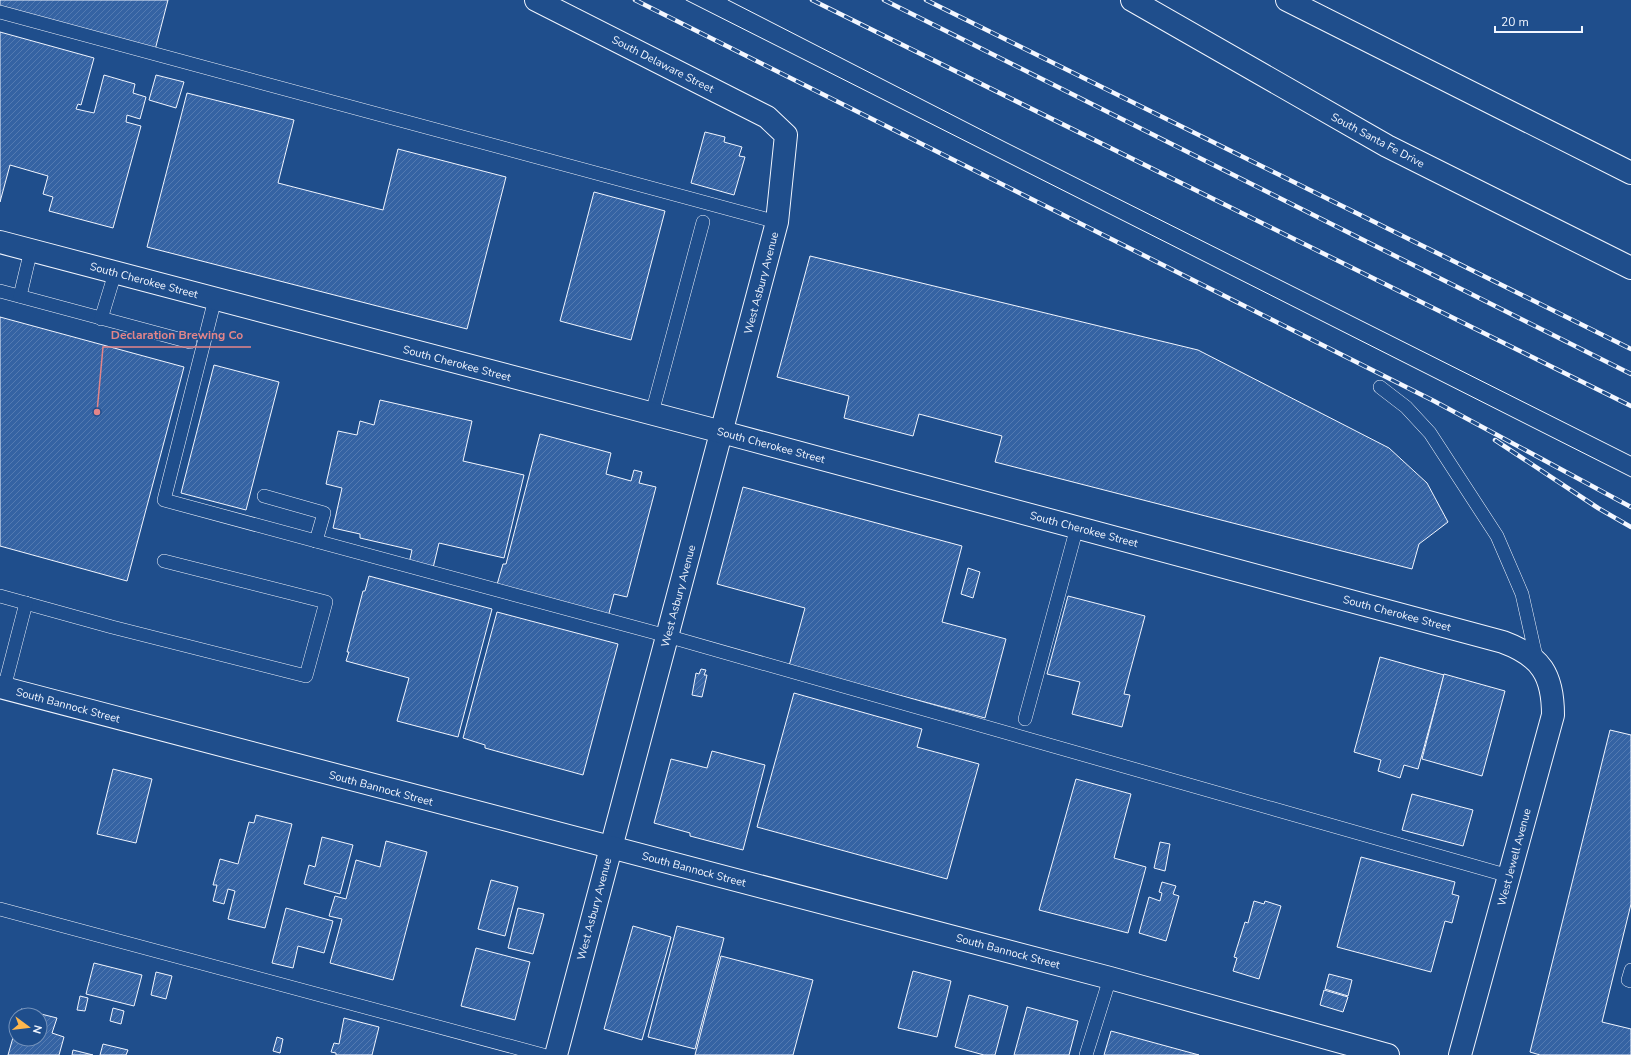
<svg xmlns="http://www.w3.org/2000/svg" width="1631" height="1055" font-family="'Nunito Sans',sans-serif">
<defs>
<pattern id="building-hatch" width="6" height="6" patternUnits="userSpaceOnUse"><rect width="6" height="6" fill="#3563a3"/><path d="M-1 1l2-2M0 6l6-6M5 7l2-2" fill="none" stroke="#537ab1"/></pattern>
</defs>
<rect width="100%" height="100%" fill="#1f4e8c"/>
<g fill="url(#building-hatch)" stroke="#f2f6ff">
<path d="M 0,0 L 168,0 L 155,50 L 0,8 Z"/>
<path d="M 0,32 L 94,58 L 81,105 L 78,104 L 76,109 L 94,113 L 104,75 L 135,84 L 133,93 L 146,97 L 140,119 L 127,115 L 126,122 L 141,126 L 113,228 L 49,211 L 53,197 L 43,194 L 48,176 L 10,165 L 0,202 Z"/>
<path d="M 156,75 L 184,82 L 176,108 L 149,100 Z"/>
<path d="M 187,93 L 294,120 L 278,183 L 383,210 L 398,149 L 506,177 L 467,329 L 147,247 Z"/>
<path d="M 705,132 L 725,137 L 724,142 L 742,147 L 739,156 L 745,157 L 734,195 L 691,183 Z"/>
<path d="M 594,192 L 665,211 L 631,340 L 560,321 Z"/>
<path d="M 810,256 L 1198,350 L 1389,448 L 1427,483 L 1448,522 L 1419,544 L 1412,569 L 995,462 L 1002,436 L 919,414 L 913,436 L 844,418 L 849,396 L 777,377 Z"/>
<path d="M 0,317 L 184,367 L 127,581 L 0,546 Z"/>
<path d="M 214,365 L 279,382 L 246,510 L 181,493 Z"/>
<path d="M 380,400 L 472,421 L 463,461 L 524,475 L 504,558 L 439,543 L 433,568 L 409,563 L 412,550 L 360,538 L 360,534 L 333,528 L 342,488 L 326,484 L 338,431 L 357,435 L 360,421 L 374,425 Z"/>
<path d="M 540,434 L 611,453 L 606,474 L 631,481 L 634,470 L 642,472 L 639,483 L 656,487 L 627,597 L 614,594 L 608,617 L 496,588 L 503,564 L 506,564 Z"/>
<path d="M 743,487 L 962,546 L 942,622 L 1006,639 L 985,718 L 789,666 L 805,608 L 717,584 Z"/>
<path d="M 968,568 L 980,572 L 973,598 L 961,594 Z"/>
<path d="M 369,576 L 492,609 L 458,737 L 397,721 L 409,678 L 346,661 L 349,652 L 347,652 L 363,591 L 365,591 Z"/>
<path d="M 1068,596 L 1145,616 L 1124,694 L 1130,695 L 1122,727 L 1072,714 L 1080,682 L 1047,674 Z"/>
<path d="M 497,612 L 618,644 L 583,775 L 485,748 L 485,745 L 463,738 Z"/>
<path d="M 1380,657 L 1444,675 L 1418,769 L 1404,765 L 1400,778 L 1378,771 L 1381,760 L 1354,752 Z"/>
<path d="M 701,669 L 706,670 L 704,675 L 707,675 L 702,697 L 692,695 L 696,673 L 699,674 Z"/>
<path d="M 1444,674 L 1505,691 L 1482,776 L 1422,759 Z"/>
<path d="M 794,693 L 922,729 L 917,747 L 979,764 L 947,879 L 757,827 Z"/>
<path d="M 1610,730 L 1631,735 L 1631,904 L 1602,1022 L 1631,1029 L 1631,1055 L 1540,1055 L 1530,1052 Z"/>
<path d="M 712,751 L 765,765 L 743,850 L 690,836 L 690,833 L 654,823 L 671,759 L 707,768 Z"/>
<path d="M 113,769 L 152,779 L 136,843 L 97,834 Z"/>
<path d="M 1076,779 L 1131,794 L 1114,858 L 1146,867 L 1128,933 L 1039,910 Z"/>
<path d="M 1412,794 L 1473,810 L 1463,846 L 1402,830 Z"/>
<path d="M 256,815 L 292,824 L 265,928 L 228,919 L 235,891 L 228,889 L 224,904 L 213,901 L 217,885 L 213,885 L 220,859 L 238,864 L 249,822 L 254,823 Z"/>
<path d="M 322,837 L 353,845 L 340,894 L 304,884 L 309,865 L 315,867 Z"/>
<path d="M 386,841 L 427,852 L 393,980 L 330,963 L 342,919 L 329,916 L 335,896 L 346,899 L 356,860 L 380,867 Z"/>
<path d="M 1160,842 L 1170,844 L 1165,871 L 1154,868 Z"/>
<path d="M 1361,857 L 1455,882 L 1452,894 L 1459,896 L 1452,923 L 1445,921 L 1431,972 L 1337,947 Z"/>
<path d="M 491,880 L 518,887 L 505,936 L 478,929 Z"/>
<path d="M 1162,882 L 1176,886 L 1173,894 L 1179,896 L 1166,941 L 1139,933 L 1149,897 L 1160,901 L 1162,893 L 1159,892 Z"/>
<path d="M 1254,901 L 1264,904 L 1265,901 L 1281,906 L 1259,979 L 1233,971 L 1237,958 L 1234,957 L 1245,922 L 1248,923 Z"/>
<path d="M 286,908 L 333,921 L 324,953 L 298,946 L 293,968 L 272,963 Z"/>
<path d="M 518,908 L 544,914 L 533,954 L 508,948 Z"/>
<path d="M 633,926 L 671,937 L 642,1040 L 604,1029 Z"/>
<path d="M 677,926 L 724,938 L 695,1049 L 648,1037 Z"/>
<path d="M 476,948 L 530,962 L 515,1020 L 461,1006 Z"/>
<path d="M 721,956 L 813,980 L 793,1055 L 695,1055 Z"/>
<path d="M 94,963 L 142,975 L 134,1006 L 86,994 Z"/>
<path d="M 913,971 L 951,981 L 937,1037 L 898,1028 Z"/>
<path d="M 156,972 L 172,976 L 166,999 L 151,995 Z"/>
<path d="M 1329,974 L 1352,980 L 1348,996 L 1325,989 Z"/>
<path d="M 1324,990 L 1348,997 L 1343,1012 L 1320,1005 Z"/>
<path d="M 969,995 L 1008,1006 L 995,1055 L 984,1055 L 955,1047 Z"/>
<path d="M 80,996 L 88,998 L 85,1011 L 77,1010 Z"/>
<path d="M 1027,1007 L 1078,1021 L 1069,1055 L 1014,1055 Z"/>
<path d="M 113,1008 L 124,1011 L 121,1024 L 110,1021 Z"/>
<path d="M 21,1009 L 57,1018 L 52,1033 L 64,1037 L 59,1055 L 8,1055 L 16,1027 L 16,1039 L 40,1039 L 40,1015 L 19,1015 Z"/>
<path d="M 344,1018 L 379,1027 L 372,1055 L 336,1055 L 336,1053 L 331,1052 L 334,1043 L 339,1044 Z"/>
<path d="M 1111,1031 L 1199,1055 L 1104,1055 Z"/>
<path d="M 277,1037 L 283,1039 L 280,1053 L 273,1051 Z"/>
<path d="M 103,1044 L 128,1050 L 126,1055 L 100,1055 Z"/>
<path d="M 73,1050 L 93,1055 L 72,1055 Z"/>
</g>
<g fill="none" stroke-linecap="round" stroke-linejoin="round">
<g stroke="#f2f6ff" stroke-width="14">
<g id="service">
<path d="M 0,12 L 777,222"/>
<path d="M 0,291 L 190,342"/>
<path d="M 20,296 L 31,250"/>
<path d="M 215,299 L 164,500 L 667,636 L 1509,876"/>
<path d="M 101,319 L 115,273"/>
<path d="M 1380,387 L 1406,407 L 1430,433 L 1497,536 L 1522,594 L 1537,661"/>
<path d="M 652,413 L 703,222"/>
<path d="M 264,496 L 324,513 L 316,541"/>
<path d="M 0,596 L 112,627 L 306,676 L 326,602 L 164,561"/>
<path d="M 4,688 L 26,603"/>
<path d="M 1025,719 L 1077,527"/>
<path d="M 0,909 L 543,1055"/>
<path d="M 1631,970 L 1628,980 L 1631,981"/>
<path d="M 1086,1055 L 1110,978"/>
</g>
</g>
<g stroke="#f2f6ff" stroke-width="24">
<g id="minor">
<path d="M 536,0 L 767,117 L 786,135 L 777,222 L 556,1055"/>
<path d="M 0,242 L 722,432 L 1503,642 C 1541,656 1553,675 1553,715 L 1460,1055"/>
<path d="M 0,687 L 1110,978 L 1388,1055"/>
</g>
</g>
<g stroke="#f2f6ff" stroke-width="24">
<g id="trunk">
<path d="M 1132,0 L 1387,146 L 1631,268"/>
<path d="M 1287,0 L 1631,173"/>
</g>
</g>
<use href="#service" stroke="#1f4e8c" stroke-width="13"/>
<use href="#minor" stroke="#1f4e8c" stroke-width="22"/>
<use href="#trunk" stroke="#1f4e8c" stroke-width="22"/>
<g stroke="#f2f6ff" stroke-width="1">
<path d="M 686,0 L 1631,477"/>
<path d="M 728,0 L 1005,142 L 1631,456"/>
</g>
<g stroke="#f2f6ff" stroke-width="4.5">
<g id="rail">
<path d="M 635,0 L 1434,401 L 1631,507"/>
<path d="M 812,0 L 1631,406"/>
<path d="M 884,0 L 1631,374"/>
<path d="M 926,0 L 1631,349"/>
<path d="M 1495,440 L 1598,508 L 1631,527"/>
</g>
</g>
<use href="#rail" stroke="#1f4e8c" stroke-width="3" stroke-dasharray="9" stroke-linecap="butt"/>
</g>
<g text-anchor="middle" stroke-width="3" stroke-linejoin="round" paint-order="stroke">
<g font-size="11" fill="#f2f6ff" stroke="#1f4e8c">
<text transform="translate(663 64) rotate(27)" y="4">South Delaware Street</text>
<text transform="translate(1378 140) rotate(28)" y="4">South Santa Fe Drive</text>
<text transform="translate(144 280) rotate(15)" y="4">South Cherokee Street</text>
<text transform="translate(761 283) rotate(-75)" y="4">West Asbury Avenue</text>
<text transform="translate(457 363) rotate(15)" y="4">South Cherokee Street</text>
<text transform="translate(771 445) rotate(15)" y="4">South Cherokee Street</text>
<text transform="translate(1084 529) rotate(15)" y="4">South Cherokee Street</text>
<text transform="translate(678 596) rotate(-75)" y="4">West Asbury Avenue</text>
<text transform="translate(1397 613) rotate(15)" y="4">South Cherokee Street</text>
<text transform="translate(68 705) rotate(15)" y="4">South Bannock Street</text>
<text transform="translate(381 788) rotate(15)" y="4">South Bannock Street</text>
<text transform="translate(1514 857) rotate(-75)" y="4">West Jewell Avenue</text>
<text transform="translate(694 869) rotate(15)" y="4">South Bannock Street</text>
<text transform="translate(594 909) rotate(-75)" y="4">West Asbury Avenue</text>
<text transform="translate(1008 951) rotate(15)" y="4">South Bannock Street</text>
</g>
</g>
<path fill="none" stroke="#e38589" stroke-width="1.5" d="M97 412L103 347H251"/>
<circle fill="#e38589" stroke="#1f4e8c" stroke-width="1.5" cx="97" cy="412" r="4"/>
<g font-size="12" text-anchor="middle" font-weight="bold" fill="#e38589" stroke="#1f4e8c" stroke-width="3" stroke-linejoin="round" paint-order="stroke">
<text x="177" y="339">Declaration Brewing Co</text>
</g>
<g transform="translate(28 1027) rotate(105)"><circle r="19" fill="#1f4e8c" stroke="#7391ba"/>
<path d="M0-3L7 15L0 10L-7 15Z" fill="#ffb74d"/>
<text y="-6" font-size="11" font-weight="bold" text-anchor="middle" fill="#f2f6ff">N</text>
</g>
<path d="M1495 26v6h87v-6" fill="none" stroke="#f2f6ff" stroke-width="2"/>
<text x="1501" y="26" font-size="12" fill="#f2f6ff" stroke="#1f4e8c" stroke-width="3" paint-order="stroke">20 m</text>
</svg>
